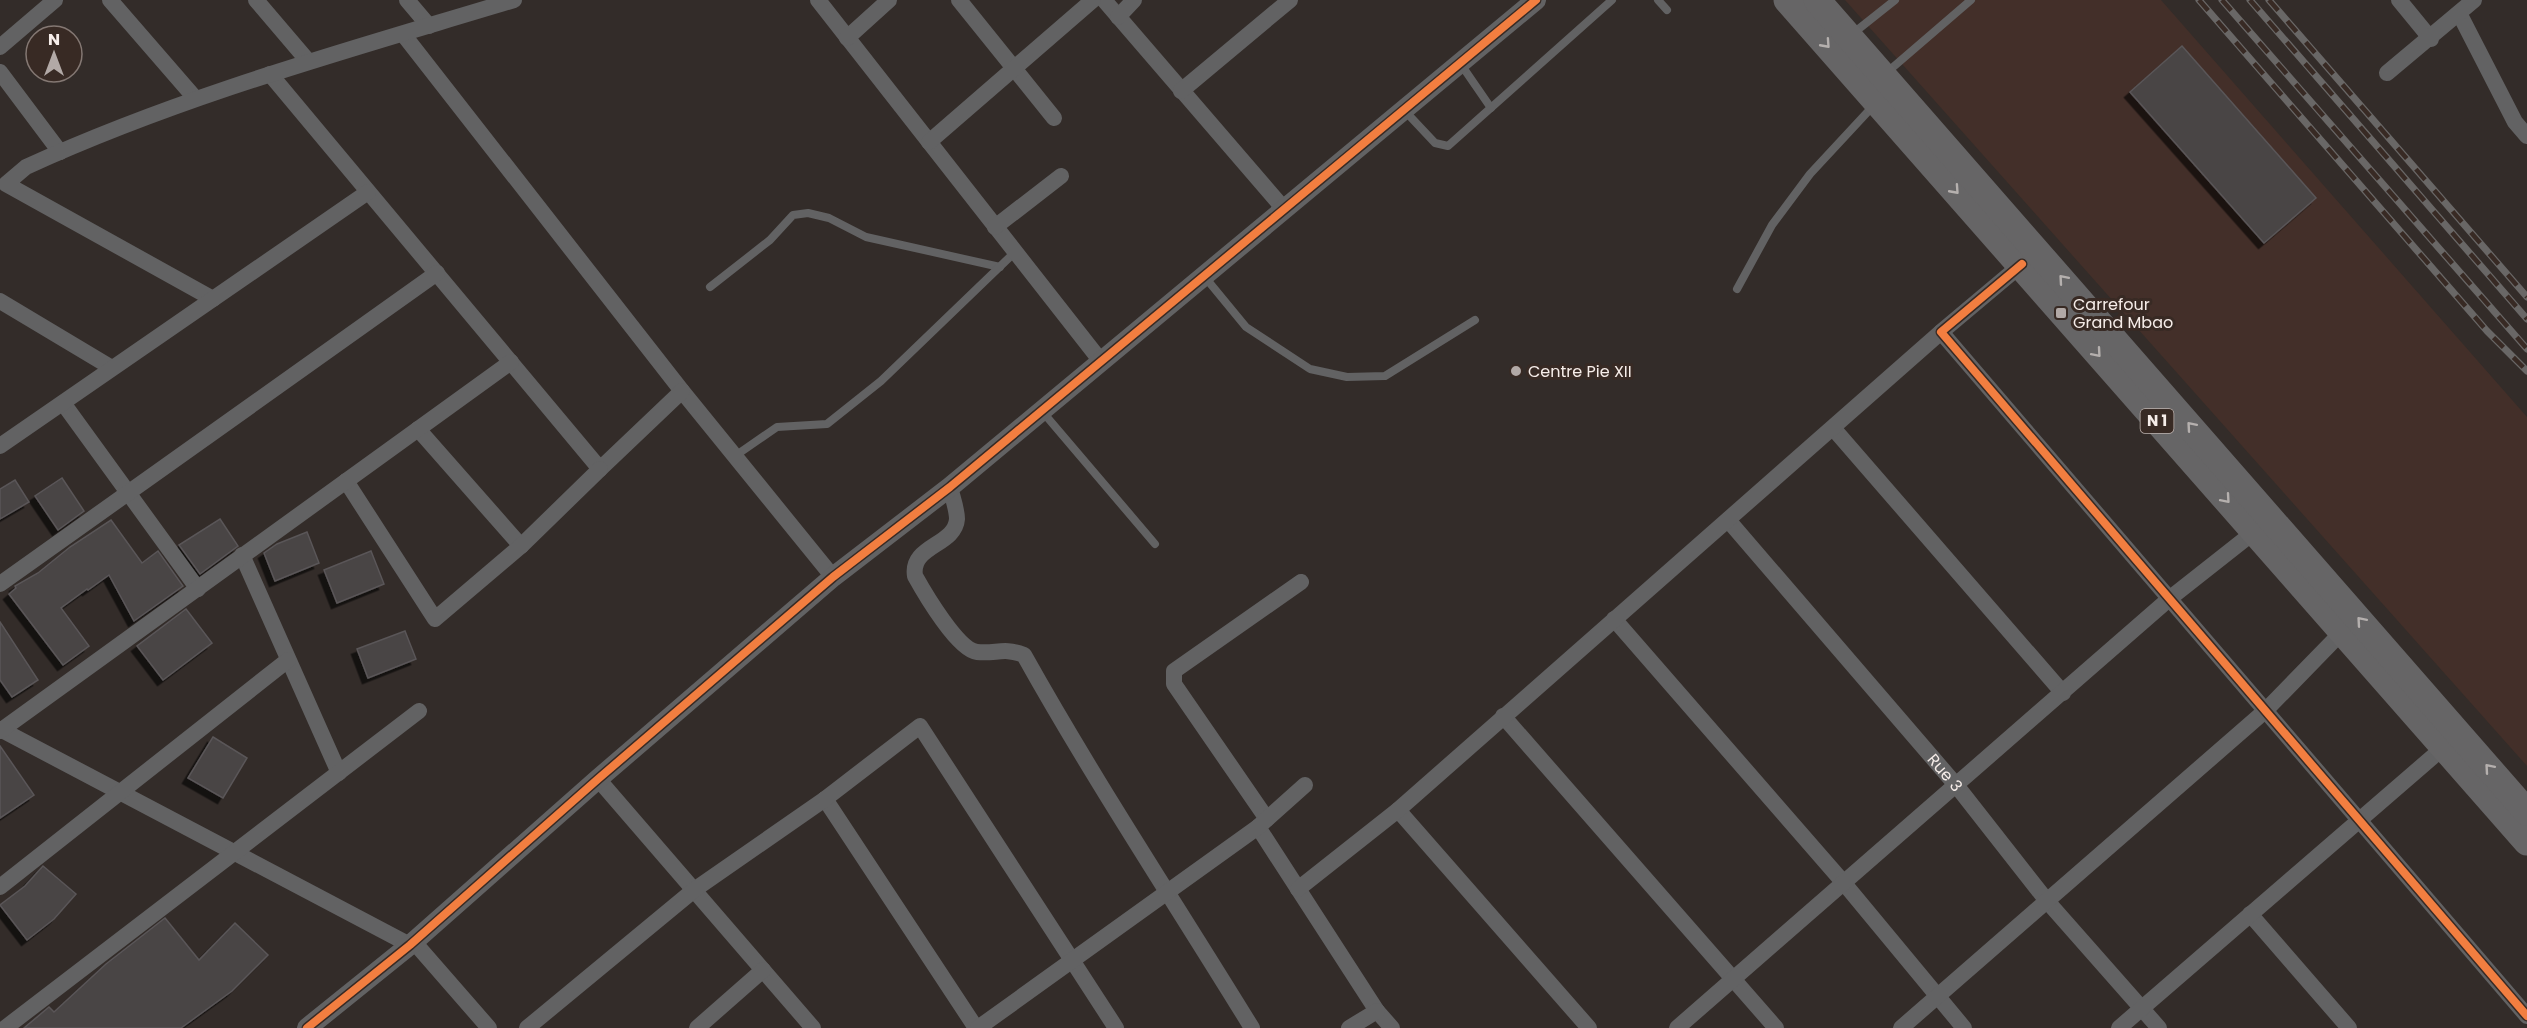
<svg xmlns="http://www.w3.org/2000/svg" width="2527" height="1028" font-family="Poppins,sans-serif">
<defs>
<filter id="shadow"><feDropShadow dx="-5.5" dy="5.5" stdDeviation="0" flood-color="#0009"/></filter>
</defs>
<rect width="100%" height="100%" fill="#332c29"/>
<path fill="#432f29" d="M 1845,0 L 2161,0 L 2527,417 L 2527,766 Z"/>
<g fill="#484445" stroke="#5a5658" stroke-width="1.5" filter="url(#shadow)">
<path d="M 2182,46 L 2316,198 L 2264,243 L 2130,92 Z"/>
<path d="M 62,478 L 84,511 L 58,530 L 35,496 Z"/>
<path d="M 15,480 L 29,502 L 0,519 L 0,489 Z"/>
<path d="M 220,519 L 238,546 L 200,574 L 179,545 Z"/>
<path d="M 111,520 L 142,563 L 158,551 L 183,586 L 134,621 L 109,575 L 88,590 L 87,589 L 61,608 L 89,646 L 63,665 L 9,594 L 16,588 L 15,586 L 38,573 L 70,547 Z"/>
<path d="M 307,532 L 319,563 L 275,581 L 264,553 L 277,544 Z"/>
<path d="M 371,551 L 384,584 L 337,603 L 324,570 Z"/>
<path d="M 186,609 L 212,643 L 163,680 L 137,646 Z"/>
<path d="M 0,622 L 38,680 L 12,697 L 0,680 Z"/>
<path d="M 405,631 L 416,659 L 368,678 L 357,649 Z"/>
<path d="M 213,737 L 247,758 L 223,798 L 188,778 Z"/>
<path d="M 0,746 L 34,795 L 0,818 Z"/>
<path d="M 43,866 L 76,894 L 54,919 L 27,940 L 0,905 L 25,886 Z"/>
<path d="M 165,918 L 199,960 L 235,923 L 268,955 L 232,991 L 181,1028 L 24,1028 L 49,1007 L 54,1012 L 106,964 Z"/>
</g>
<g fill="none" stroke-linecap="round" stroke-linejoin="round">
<g stroke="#626263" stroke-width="8">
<path d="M 1658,0 L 1667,10"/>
<path d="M 1851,35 L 1895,0"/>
<path d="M 1460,63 L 1491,108"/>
<path d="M 1885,74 L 1971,0"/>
<path d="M 1404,110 L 1435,143 L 1448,146 L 1612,0"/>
<path d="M 1204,276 L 1246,327 L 1310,369 L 1347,377 L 1385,376 L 1475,320"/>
<path d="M 710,287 L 770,240 L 793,215 L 808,213 L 829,218 L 866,237 L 1000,267"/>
<path d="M 1737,289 L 1772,225 L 1810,174 L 1875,104"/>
<path d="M 1041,410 L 1155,544"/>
<path d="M 735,456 L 777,427 L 827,424 L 881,381 L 1015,252"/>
</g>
<g stroke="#626263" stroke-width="16">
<path d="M 110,0 L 195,98"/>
<path d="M 256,0 L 308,61"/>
<path d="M 407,0 L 429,26"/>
<path d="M 818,0 L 1100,360"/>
<path d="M 959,0 L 1054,118"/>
<path d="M 1104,0 L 1284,209"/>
<path d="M 2399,0 L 2431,39"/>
<path d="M 2459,13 L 2515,122 L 2527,136"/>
<path d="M 1118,17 L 1134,0"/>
<path d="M 403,34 L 682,391 L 833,577"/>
<path d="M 847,38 L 889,0"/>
<path d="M 0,47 L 55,0"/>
<path d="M 0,72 L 60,152"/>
<path d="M 2387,73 L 2474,0"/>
<path d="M 270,74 L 600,469 L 682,391"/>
<path d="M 1181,91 L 1290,0"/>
<path d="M 929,142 L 1093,0"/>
<path d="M 995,227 L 1061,176"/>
<path d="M 2022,264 L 1941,332 L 2527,1016"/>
<path d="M 213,299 L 6,184 L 26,167 C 183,95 349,50 514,0"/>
<path d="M 0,301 L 112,368"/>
<path d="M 63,403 L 198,589"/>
<path d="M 1833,428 L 2063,693"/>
<path d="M 418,429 L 521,546"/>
<path d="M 0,446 L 368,192"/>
<path d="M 346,481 L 435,619 L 521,546 L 600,469"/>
<path d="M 950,487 C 952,496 957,509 957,519 C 955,546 910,545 915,576 C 925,594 958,650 977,652 C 997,654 1003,647 1024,655 C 1095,782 1176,904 1252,1028"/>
<path id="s1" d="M 1728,520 L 1956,785 L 2047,901 L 2159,1028"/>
<path d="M 242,555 L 339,773"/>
<path d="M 0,584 L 437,273"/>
<path d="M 1614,619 L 1843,882 L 1964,1028"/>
<path d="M 1503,716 L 1776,1028"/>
<path d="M 0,729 L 410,945"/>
<path d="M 0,731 L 511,362"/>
<path d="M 598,779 L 813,1028"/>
<path d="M 825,799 L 976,1028"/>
<path d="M 1398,810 L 1589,1028"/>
<path d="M 1267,819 L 1174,684 L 1174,671 L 1301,582"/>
<path d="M 1258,827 L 1377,1011 L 1392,1028"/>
<path d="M 0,887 L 288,660"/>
<path d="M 1298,889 L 1398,810 L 1941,332"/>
<path d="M 2250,914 L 2349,1028"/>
<path d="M 414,942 L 489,1028"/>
<path d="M 5,1028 L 419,711"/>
<path d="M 527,1028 L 694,890 L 825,799 L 920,726 L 1116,1028"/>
<path d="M 697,1028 L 763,970"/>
<path d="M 978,1028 L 1258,827 L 1305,785"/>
<path d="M 1349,1028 L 1377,1011"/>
<path d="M 1677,1028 L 2169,599 L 2254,532"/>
<path d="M 1901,1028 L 2265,711 L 2342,632"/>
<path d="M 2119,1028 L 2444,747"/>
</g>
<path stroke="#626263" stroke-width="20" d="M 307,1028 L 410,945 L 598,779 L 833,577 L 950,487 L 1536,0"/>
<g stroke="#666566" stroke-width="27">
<path d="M 1787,0 L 2527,842"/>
<path d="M 1817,0 L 2527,812"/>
</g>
<g stroke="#696766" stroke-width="7">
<g id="rail">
<path d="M 2199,0 L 2487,331 L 2527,371"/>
<path d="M 2222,0 L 2527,349"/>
<path d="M 2250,0 L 2527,319"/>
<path d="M 2269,0 L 2527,297"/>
</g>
</g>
<use href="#rail" stroke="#382a24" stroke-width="4.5" stroke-dasharray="14" stroke-linecap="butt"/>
<g stroke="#382a24" stroke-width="11">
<g id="cycleway">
<path d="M 2022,264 L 1941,332 L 2527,1016"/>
<path d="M 307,1028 L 410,945 L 598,779 L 833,577 L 950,487 L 1536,0"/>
</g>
</g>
<use href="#cycleway" stroke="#f27e40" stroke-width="8"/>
</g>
<defs><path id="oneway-chevron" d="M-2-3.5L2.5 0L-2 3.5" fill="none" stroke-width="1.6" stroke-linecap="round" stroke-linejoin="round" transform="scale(1.5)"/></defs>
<g stroke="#b5b0ae">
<use href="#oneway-chevron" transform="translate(1826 44) rotate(48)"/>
<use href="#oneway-chevron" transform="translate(1955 190) rotate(48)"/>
<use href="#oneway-chevron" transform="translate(2063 279) rotate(-131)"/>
<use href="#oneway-chevron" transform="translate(2097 353) rotate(49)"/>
<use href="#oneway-chevron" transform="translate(2191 426) rotate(-131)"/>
<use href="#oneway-chevron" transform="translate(2226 499) rotate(49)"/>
<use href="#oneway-chevron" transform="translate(2361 621) rotate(-131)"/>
<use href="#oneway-chevron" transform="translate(2489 768) rotate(-131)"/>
</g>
<g fill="#b2a9a6" stroke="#382a24" stroke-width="2">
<rect x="2055" y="307" width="12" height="12" rx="3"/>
<circle cx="1516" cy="371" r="6"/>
</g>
<g text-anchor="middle" stroke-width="6" stroke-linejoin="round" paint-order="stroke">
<rect fill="#382a24" stroke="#bdb2ae" stroke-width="1.5" x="2140.5" y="409" width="33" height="24" rx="4.5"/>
<g font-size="15" font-weight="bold" fill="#f6ede9">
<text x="2157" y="426">N 1</text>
</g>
<g font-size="16" fill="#f6ede9" stroke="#382a24" text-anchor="start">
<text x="2073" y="310">Carrefour<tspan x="2073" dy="18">Grand Mbao</tspan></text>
<text x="1528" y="377">Centre Pie XII</text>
</g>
<g font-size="16" fill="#f6ede9" stroke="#382a24">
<text dy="6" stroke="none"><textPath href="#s1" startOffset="333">Rue 3</textPath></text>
</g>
</g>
<g transform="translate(54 54)"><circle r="28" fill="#382a24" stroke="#847873" stroke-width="1.5"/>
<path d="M0-4.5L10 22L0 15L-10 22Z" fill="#b2a9a6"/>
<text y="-9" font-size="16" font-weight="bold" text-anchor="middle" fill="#f6ede9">N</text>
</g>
</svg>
